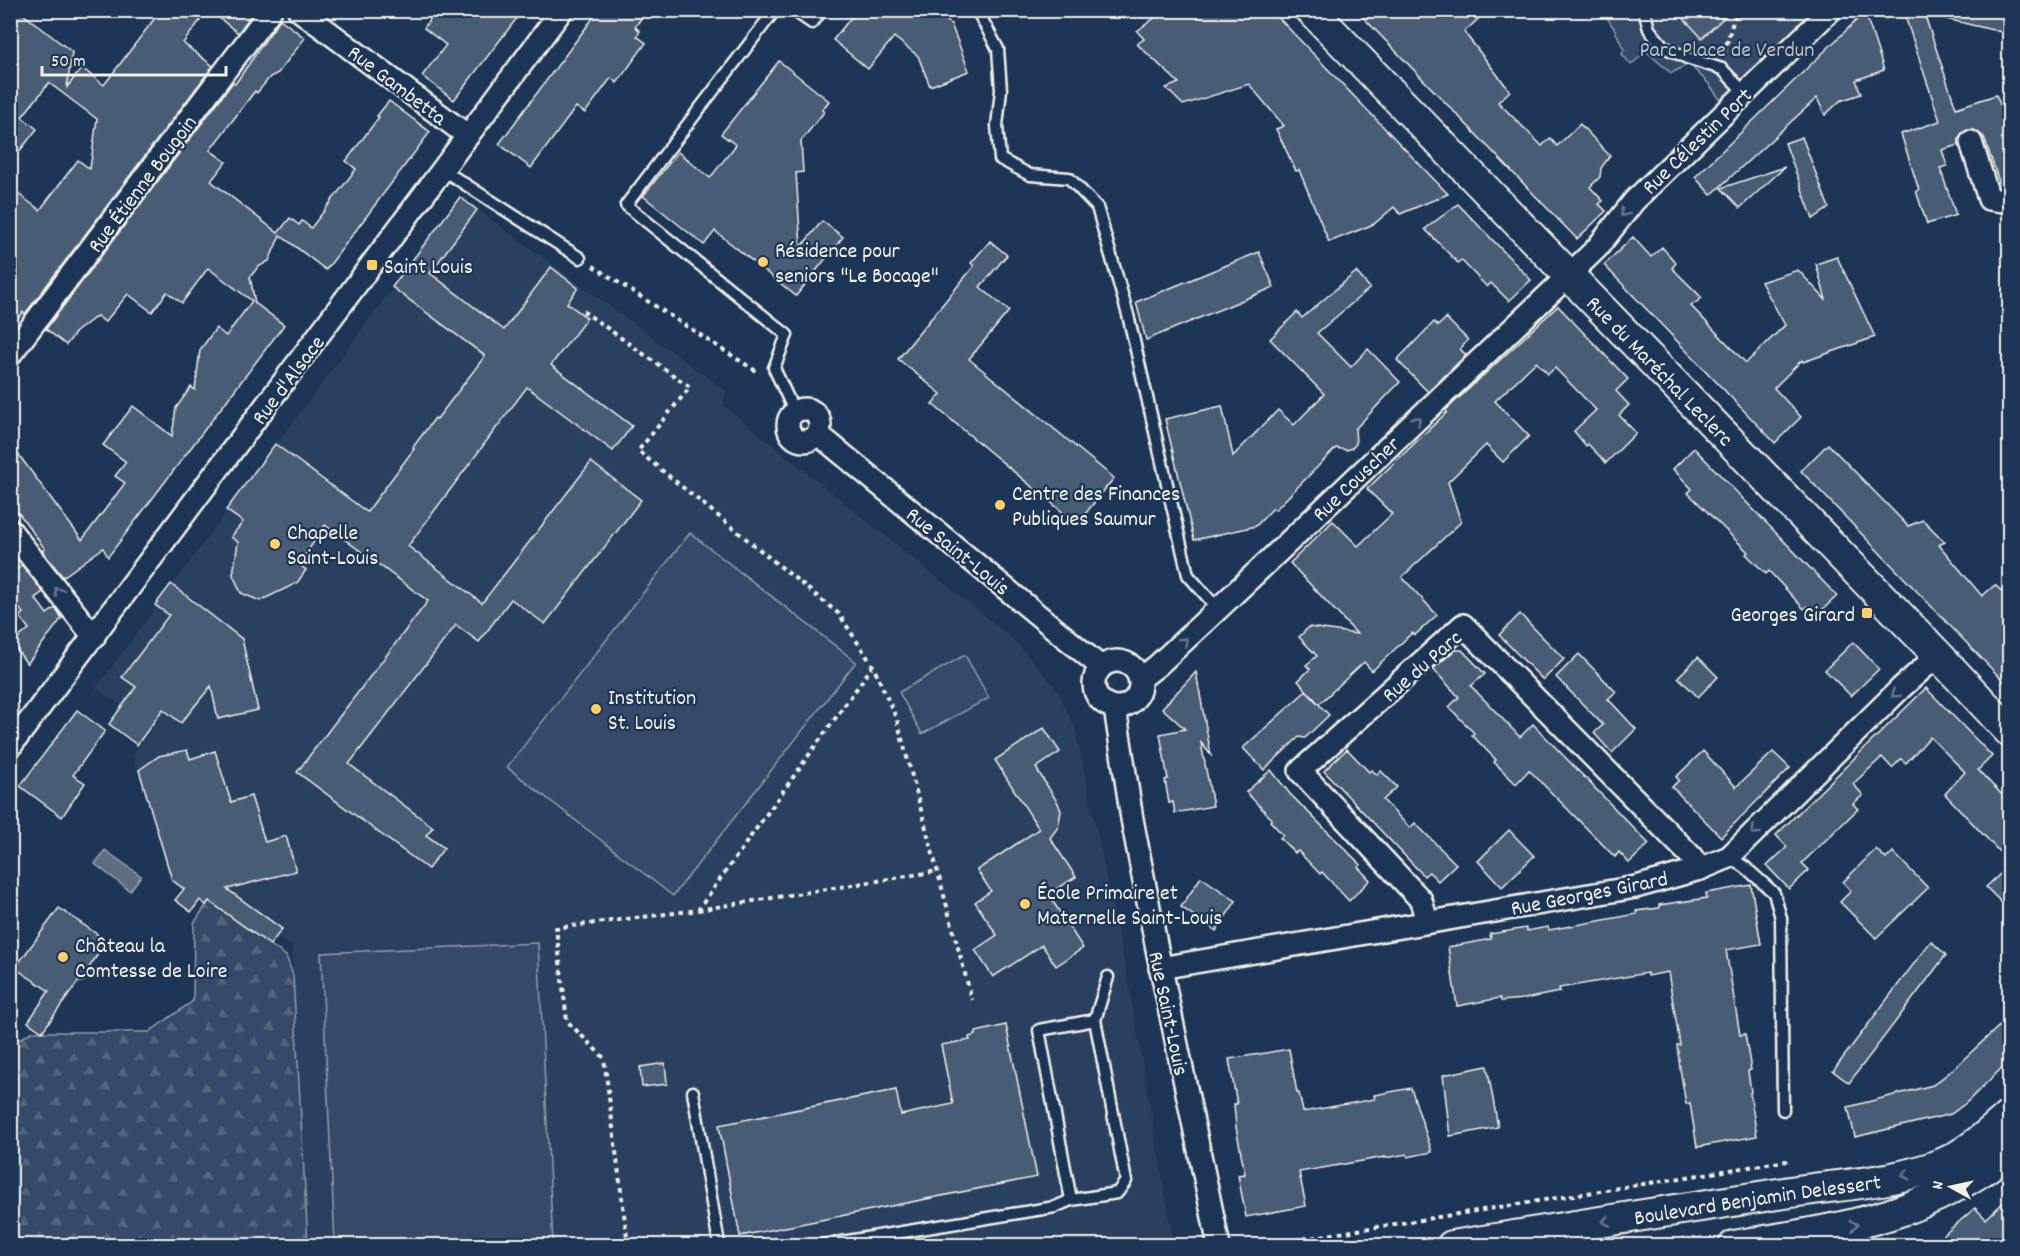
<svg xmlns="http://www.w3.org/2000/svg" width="2020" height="1256" font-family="Dekko,sans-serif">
<defs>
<pattern id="forest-firs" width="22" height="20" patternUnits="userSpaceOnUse" patternTransform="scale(1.5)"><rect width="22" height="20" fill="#354a67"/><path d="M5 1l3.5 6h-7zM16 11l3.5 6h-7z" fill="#53657d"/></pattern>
</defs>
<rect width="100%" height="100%" fill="#1d3557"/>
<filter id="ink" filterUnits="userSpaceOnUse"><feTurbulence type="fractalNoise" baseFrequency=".0167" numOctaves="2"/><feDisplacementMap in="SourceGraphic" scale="12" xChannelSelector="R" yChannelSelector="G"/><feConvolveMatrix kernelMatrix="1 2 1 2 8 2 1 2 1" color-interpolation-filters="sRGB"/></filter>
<g filter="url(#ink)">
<path fill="#2a4060" d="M 460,197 L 726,391 L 723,405 L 1007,634 L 1035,663 L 1058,691 L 1075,728 L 1127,974 L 1174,1245 L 308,1245 L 292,947 L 164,854 L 133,755 L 152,728 L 96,688 Z"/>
<path fill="url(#forest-firs)" stroke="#949ea8" stroke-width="1.5" d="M 209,901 L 286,956 L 293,975 L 308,1245 L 11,1245 L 11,1045 L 31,1032 L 149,1032 L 193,1001 L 194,923 Z"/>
<g fill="#354a67" stroke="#949ea8" stroke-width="1.5">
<path d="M 1603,11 L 1822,11 L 1724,105 L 1709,84 L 1689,64 L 1671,73 L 1646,51 L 1631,65 L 1622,54 L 1624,50 L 1615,30 Z"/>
<path d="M 690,533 L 856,662 L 673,896 L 507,767 Z"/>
<path d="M 965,655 L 989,698 L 922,734 L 899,692 Z"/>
<path d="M 538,943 L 553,1245 L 335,1245 L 321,953 Z"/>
</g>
<path fill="#5e6d82" stroke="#9aa2ab" stroke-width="1.5" d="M 105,850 L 141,876 L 130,891 L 95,864 Z"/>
<g fill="#485b74" stroke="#f4f1e8" stroke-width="1.5">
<path d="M 10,10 L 18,10 L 72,52 L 67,87 L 82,68 L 104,85 L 161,10 L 208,10 L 183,43 L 213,66 L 25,314 L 23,312 L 10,328 L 10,188 L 40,210 L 78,160 L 90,169 L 97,119 L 49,83 L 22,117 L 37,129 L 10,163 Z"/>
<path d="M 209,10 L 255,10 L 238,33 Z"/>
<path d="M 436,10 L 507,10 L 517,18 L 454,100 L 422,76 L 446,45 L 424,28 Z"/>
<path d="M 599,10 L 647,10 L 635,27 L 640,31 L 637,36 L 646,43 L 617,83 L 611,78 L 585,113 L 576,107 L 531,168 L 499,144 Z"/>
<path d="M 857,10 L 934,10 L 951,24 L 969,71 L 930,86 L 918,56 L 894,37 L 868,69 L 833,40 Z"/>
<path d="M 1165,10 L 1271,10 L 1448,194 L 1400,214 L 1394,207 L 1374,224 L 1329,242 L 1299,170 L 1296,171 L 1276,129 L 1284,126 L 1249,84 L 1183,105 L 1166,88 L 1179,83 L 1137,44 L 1144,39 L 1137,31 Z"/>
<path d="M 1356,10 L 1488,10 L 1464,32 L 1510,91 L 1498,102 L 1542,146 L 1550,138 L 1557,146 L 1580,124 L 1610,156 L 1601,168 L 1600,177 L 1590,187 L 1603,201 L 1599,204 L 1606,211 L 1577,239 Z"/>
<path d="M 1676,10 L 1732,10 L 1702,38 Z"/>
<path d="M 1903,10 L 1923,10 L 1956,108 L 1996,95 L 2010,128 L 2010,189 L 2001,188 L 1984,137 L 1974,130 L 1967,130 L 1961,134 L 1959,145 L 1942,150 L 1947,166 L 1940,168 L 1956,215 L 1927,224 L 1916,191 L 1919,190 L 1901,134 L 1940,121 Z"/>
<path d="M 1943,10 L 2010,10 L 2010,34 L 1942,18 Z"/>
<path d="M 1865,12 L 1884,70 L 1856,80 L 1861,94 L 1840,101 L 1825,115 L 1817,98 L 1711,195 L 1695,177 Z"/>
<path d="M 280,19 L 305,38 L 278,73 L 270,77 L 257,93 L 255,91 L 210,150 L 226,162 L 211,181 L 278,233 L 290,218 L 299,225 L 302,221 L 311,228 L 356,169 L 346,161 L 379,117 L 377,116 L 389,101 L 430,132 L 326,270 L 280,235 L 269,261 L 258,267 L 250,277 L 255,303 L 284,325 L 108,557 L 103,548 L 63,577 L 42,551 L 45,549 L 18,512 L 10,518 L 10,443 L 82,540 L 125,483 L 115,476 L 126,462 L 103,445 L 133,406 L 172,436 L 176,408 L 191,387 L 195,390 L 200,350 L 216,328 L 226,336 L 252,301 L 208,268 L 182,303 L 167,292 L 152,312 L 128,294 L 105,322 L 97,316 L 76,332 L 66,345 L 46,329 L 233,82 L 235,84 Z"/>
<path d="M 779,61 L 829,101 L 822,110 L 824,112 L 801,141 L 803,172 L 796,173 L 801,247 L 822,221 L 843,237 L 796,296 L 715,231 L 704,245 L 643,196 L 678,152 L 710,178 L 736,145 L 721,134 Z"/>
<path d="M 1802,137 L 1829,208 L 1813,219 L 1785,143 Z"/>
<path d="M 1785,167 L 1740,208 L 1721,188 Z"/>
<path d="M 460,197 L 477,210 L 430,273 L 504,330 L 551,267 L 578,288 L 567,303 L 587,318 L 551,365 L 632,426 L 613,451 L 527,387 L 408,546 L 482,603 L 591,462 L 641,500 L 545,624 L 511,599 L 479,642 L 456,625 L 349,764 L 433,827 L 426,835 L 444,848 L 428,869 L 297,772 L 428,601 L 325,525 L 299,564 L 306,570 L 297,583 L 260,601 L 241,593 L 233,575 L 238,542 L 231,537 L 243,522 L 226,510 L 275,444 L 367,512 L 414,449 L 413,447 L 435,418 L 437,419 L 485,356 L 392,287 Z"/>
<path d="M 1458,204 L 1531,280 L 1509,301 L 1491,283 L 1487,287 L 1461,260 L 1458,263 L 1425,229 Z"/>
<path d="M 1633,237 L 1651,257 L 1662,247 L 1676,263 L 1672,268 L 1702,298 L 1691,306 L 1746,363 L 1785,325 L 1761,282 L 1798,270 L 1826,300 L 1816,264 L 1837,257 L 1875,337 L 1803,362 L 1802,360 L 1774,388 L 1801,417 L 1775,443 L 1604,265 Z"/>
<path d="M 990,241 L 1007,255 L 980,287 L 1009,311 L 969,359 L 1114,478 L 1077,524 L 932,404 L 941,394 L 898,359 L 974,266 L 971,263 Z"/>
<path d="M 1259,252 L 1274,287 L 1146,340 L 1136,302 Z"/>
<path d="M 1356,272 L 1370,288 L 1317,333 L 1351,367 L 1368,349 L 1400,382 L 1355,429 L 1356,444 L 1352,448 L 1347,450 L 1336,448 L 1275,510 L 1273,508 L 1256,526 L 1194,540 L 1165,419 L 1222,406 L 1233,456 L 1278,410 L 1294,425 L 1324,394 L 1270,339 L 1297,312 L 1302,318 Z"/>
<path d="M 1558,306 L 1628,379 L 1616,391 L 1629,405 L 1619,415 L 1636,433 L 1606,463 L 1588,444 L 1586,446 L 1574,431 L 1596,410 L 1555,368 L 1548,374 L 1536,362 L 1495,401 L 1529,436 L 1503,462 L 1486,445 L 1448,482 L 1461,522 L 1402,577 L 1437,615 L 1415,635 L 1412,633 L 1372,671 L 1364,662 L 1319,704 L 1298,681 L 1310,669 L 1306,665 L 1317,656 L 1299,637 L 1309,627 L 1357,634 L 1290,563 L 1333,521 L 1358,546 L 1392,514 L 1367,489 L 1447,412 L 1446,410 Z"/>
<path d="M 1446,318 L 1468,340 L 1460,349 L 1466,355 L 1428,392 L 1397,360 L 1434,322 L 1438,326 Z"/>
<path d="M 1828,444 L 1908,526 L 1923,520 L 1945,542 L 1939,545 L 1982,596 L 1995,585 L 2010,599 L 2010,688 L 1801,471 Z"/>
<path d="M 1694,448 L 1837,596 L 1816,616 L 1807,606 L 1804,609 L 1769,571 L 1766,574 L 1746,554 L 1748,552 L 1688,493 L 1692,489 L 1673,469 Z"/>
<path d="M 22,565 L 43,592 L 35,598 L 47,614 L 55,608 L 62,618 L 27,664 L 12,643 L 29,629 L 19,616 L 23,613 L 10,596 L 10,573 Z"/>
<path d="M 171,584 L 242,639 L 258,710 L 218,719 L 211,686 L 181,723 L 163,709 L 137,745 L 109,724 L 136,687 L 122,677 L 169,615 L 155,605 Z"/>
<path d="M 1520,614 L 1564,659 L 1543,680 L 1499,635 Z"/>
<path d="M 1853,642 L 1879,669 L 1851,696 L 1825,670 Z"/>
<path d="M 1455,650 L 1462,650 L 1485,674 L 1471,686 L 1520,737 L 1533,724 L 1649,844 L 1629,863 L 1619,852 L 1615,857 L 1529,770 L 1516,784 L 1494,762 L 1496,760 L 1472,735 L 1474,733 L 1449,707 L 1459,697 L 1433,669 Z"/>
<path d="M 1579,654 L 1616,692 L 1608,699 L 1636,729 L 1612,753 L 1594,733 L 1603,725 L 1556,677 Z"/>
<path d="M 1698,657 L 1718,677 L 1698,697 L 1678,677 Z"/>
<path d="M 1196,672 L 1211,755 L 1201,743 L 1213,806 L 1175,813 L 1173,802 L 1169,803 L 1165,780 L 1168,779 L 1160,734 L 1185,729 L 1162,708 Z"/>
<path d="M 1926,688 L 1992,756 L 1978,770 L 2010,803 L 2010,863 L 1945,794 L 1965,772 L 1930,737 L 1906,763 L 1901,759 L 1892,768 L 1882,757 L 1853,784 L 1863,795 L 1853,804 L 1858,809 L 1802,863 L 1809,870 L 1789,889 L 1767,866 L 1787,847 L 1776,835 Z"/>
<path d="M 1306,691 L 1329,715 L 1305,738 L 1299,737 L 1264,770 L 1243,748 Z"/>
<path d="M 77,710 L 105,731 L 73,775 L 85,783 L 62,817 L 20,786 Z"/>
<path d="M 1044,728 L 1060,752 L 1036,768 L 1058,803 L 1061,811 L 1058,827 L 1050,838 L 1076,877 L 1048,894 L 1083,948 L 1056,966 L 1042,945 L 993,977 L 975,950 L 997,935 L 975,902 L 991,891 L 977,870 L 1039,829 L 995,760 Z"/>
<path d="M 1347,749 L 1369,772 L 1372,770 L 1377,775 L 1381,771 L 1397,787 L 1383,800 L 1410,828 L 1415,823 L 1456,864 L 1438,881 L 1429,872 L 1424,876 L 1324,771 Z"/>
<path d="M 187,750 L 190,759 L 215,751 L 231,802 L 251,796 L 265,842 L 286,836 L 296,871 L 227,889 L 282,929 L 270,945 L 209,901 L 206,905 L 200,900 L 191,912 L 175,900 L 184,889 L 172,880 L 139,770 L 159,756 Z"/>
<path d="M 1703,751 L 1736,787 L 1773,752 L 1790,768 L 1721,837 L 1672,787 L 1679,780 L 1676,777 Z"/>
<path d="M 1271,770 L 1290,794 L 1361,865 L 1358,867 L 1370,880 L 1349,901 L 1322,872 L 1320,874 L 1298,851 L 1295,853 L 1280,838 L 1283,835 L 1270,821 L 1272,819 L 1246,792 Z"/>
<path d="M 1509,830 L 1534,856 L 1502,887 L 1478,861 Z"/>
<path d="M 1876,849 L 1886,859 L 1893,852 L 1928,888 L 1876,938 L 1840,902 L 1851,891 L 1843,882 Z"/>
<path d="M 2010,865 L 2010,911 L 1986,887 Z"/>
<path d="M 1201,877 L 1236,901 L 1216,931 L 1181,907 Z"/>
<path d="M 1751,885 L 1761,944 L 1726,950 L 1740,1035 L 1745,1034 L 1751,1070 L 1748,1071 L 1751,1092 L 1750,1093 L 1757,1136 L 1697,1147 L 1690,1103 L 1686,1104 L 1680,1068 L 1677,1045 L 1680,1045 L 1668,972 L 1648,976 L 1647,973 L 1559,988 L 1560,992 L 1524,999 L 1501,1001 L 1500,998 L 1457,1006 L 1448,947 L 1491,939 L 1490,934 L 1526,928 L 1527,931 L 1548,927 L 1549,930 L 1637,914 L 1636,911 L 1659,908 L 1659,905 L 1707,898 L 1706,893 Z"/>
<path d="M 59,908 L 107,941 L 90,966 L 91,972 L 84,981 L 78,982 L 42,1032 L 28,1022 L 49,991 L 15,968 Z"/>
<path d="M 1931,941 L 1946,955 L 1849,1083 L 1833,1071 Z"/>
<path d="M 2010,1016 L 2010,1060 L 1966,1103 L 1951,1114 L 1855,1137 L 1848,1107 L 1933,1085 L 1951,1071 Z"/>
<path d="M 1006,1025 L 1037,1177 L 740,1236 L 719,1125 L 896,1090 L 901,1115 L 953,1104 L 941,1045 L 970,1040 L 969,1037 L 976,1035 L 976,1032 Z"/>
<path d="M 1289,1049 L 1297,1093 L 1299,1093 L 1303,1112 L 1375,1099 L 1374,1095 L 1411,1088 L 1432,1152 L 1408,1157 L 1407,1154 L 1385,1158 L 1385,1157 L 1299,1172 L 1306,1206 L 1246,1217 L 1238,1175 L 1245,1174 L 1236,1127 L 1234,1104 L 1237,1104 L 1229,1059 Z"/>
<path d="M 665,1063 L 667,1084 L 642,1087 L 640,1067 Z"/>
<path d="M 1487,1066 L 1498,1127 L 1450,1136 L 1443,1075 Z"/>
<path d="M 2010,1196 L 2010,1245 L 1932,1245 L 1975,1208 L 1986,1219 Z"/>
</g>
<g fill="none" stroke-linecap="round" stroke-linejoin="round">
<g stroke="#f4f1e8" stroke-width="15">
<g id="lane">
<path d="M 775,10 L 626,205 L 787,335 L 774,368 L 794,411"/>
<path d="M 793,10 L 812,23 L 822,10"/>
<path d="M 977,10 L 998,49 L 1001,90 L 997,126 L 1000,159 L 1030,175 L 1069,178 L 1097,207 L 1128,315 L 1188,575 L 1218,609"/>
<path d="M 1644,10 L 1649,29 L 1664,47 L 1687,58 L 1722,69 L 1745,93"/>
<path d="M 443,170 L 580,258"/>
<path d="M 1729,857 L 1745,867 L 1774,893 L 1781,918 L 1783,1110"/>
<path d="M 693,1092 L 719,1244 L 722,1246"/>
<path d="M 1071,1200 L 1039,1030 L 1095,1020"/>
<path d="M 817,1246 L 1055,1207 L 1071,1200 L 1117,1193 L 1126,1181 L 1095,1020 L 1108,977"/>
</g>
</g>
<g stroke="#f4f1e8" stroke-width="26">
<g id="street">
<path d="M 299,10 L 468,136"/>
<path d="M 1971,142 L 1989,199 L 2010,202"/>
<path d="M 10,355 L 271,10"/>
<circle cx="804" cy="425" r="16"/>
<path d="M 818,434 L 1101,667"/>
<path d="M 10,530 L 94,637"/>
<circle cx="1117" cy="684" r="23"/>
<path d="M 1140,679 L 1158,665 L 1218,609 L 1568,276 L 1597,248 L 1634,201 L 1831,10"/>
<path d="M 1115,708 L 1132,819 L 1157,949 L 1219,1246"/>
<path d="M 10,747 L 562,10"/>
<path d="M 1427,922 L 1421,900 L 1300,771 L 1463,625 L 1691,856 L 1700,869"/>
<path d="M 1160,968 L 1636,887 L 1700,869 L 1729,857 L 1901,688 L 1938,655"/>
</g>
</g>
<g stroke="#f4f1e8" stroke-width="34">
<g id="secondary">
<path id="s1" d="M 1311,10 L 1938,655 L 2010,732"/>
<path id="s2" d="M 1452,1246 C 1563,1228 1673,1210 1784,1193 C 1838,1184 1892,1184 1944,1163 C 1969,1152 1989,1133 2010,1115"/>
<path d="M 1734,1246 C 1838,1229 1925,1219 2010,1150"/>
</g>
</g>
<g stroke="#f4f1e8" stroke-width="4" stroke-dasharray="4.5 4.5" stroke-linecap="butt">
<path d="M 1724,53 L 1734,18 L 1742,10"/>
<path d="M 593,266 L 756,371"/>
<path d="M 583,311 L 690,387 L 638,451 L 839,614 L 873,666 L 897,720 L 972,1000"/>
<path d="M 698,910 L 938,871"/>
<path d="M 628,1245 L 604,1058 L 567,1021 L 556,928 L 698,910 L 872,667"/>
<path d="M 1259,1246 L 1786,1161 L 1791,1164"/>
</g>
<use href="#lane" stroke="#1d3557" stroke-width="10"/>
<use href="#street" stroke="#1d3557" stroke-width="21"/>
<use href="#secondary" stroke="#1d3557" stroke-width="30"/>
</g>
<defs><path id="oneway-chevron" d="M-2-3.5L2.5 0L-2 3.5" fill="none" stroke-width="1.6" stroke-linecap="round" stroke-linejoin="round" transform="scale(1.5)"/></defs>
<g stroke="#68778a">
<use href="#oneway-chevron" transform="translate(1624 213) rotate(128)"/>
<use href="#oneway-chevron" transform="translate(1417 420) rotate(-44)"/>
<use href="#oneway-chevron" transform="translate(58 591) rotate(-128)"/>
<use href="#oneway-chevron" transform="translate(1184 641) rotate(-43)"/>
<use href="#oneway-chevron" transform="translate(1895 694) rotate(136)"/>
<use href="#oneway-chevron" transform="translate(1755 831) rotate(136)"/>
<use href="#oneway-chevron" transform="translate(1906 1175) rotate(167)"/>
<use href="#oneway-chevron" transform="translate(1606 1221) rotate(171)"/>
<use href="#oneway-chevron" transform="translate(1854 1225) rotate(-12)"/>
</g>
</g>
<g fill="#ffd166" stroke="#1d3557" stroke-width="2">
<circle cx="763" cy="262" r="6"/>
<rect x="366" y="259" width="12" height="12" rx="3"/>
<circle cx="1000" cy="505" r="6"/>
<circle cx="275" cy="544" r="6"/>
<rect x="1861" y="607" width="12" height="12" rx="3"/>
<circle cx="596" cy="709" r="6"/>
<circle cx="1025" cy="904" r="6"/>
<circle cx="63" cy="957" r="6"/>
</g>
<g text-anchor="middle" stroke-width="4.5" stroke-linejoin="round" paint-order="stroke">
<g font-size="22" fill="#bbbfc1" stroke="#1d3557">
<text x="1727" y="56">Parc Place de Verdun</text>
</g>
<g font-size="22" fill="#f4f1e8" stroke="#1d3557">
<text transform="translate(398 84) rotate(37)" y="8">Rue Gambetta</text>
<text transform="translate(1696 140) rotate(-44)" y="8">Rue Célestin Port</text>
<text transform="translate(141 183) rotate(-53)" y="8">Rue Étienne Bougoin</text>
<text dy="8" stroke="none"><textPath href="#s1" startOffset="502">Rue du Maréchal Leclerc</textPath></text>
<text transform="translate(287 379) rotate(-53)" y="8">Rue d'Alsace</text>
<text transform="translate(1355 478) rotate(-44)" y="8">Rue Couscher</text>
<text transform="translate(959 550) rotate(39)" y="8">Rue Saint-Louis</text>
<text transform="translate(1421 665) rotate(-41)" y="8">Rue du Parc</text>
<text transform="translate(1589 892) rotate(-11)" y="8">Rue Georges Girard</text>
<text transform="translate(1170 1013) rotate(78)" y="8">Rue Saint-Louis</text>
<text dy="8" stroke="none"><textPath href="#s2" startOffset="309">Boulevard Benjamin Delessert</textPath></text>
</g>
<g font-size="22" fill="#f4f1e8" stroke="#1d3557" text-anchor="start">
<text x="775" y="257">Résidence pour<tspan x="775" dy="25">seniors "Le Bocage"</tspan></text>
<text x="384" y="273">Saint Louis</text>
<text x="1012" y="500">Centre des Finances<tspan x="1012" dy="25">Publiques Saumur</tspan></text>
<text x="287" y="539">Chapelle<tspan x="287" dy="25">Saint-Louis</tspan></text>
<text x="1855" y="621" text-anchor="end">Georges Girard</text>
<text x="608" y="704">Institution<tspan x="608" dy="25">St. Louis</tspan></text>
<text x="1037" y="899">École Primaire et<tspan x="1037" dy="25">Maternelle Saint-Louis</tspan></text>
<text x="75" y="952">Château la<tspan x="75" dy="25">Comtesse de Loire</tspan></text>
</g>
</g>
<rect width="2020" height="1256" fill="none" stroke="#1d3557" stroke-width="36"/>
<rect x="18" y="18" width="1984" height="1220" fill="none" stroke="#f4f1e8" stroke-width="2" filter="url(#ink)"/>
<g transform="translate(1951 1187) rotate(278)" stroke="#1d3557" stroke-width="4.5" paint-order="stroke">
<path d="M0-4.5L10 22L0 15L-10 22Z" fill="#f4f1e8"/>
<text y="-9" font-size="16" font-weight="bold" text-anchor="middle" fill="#f4f1e8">N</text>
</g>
<path d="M42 66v9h184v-9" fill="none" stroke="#f4f1e8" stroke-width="3"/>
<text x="51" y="66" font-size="18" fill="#f4f1e8" stroke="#1d3557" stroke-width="4.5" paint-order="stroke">50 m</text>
</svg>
